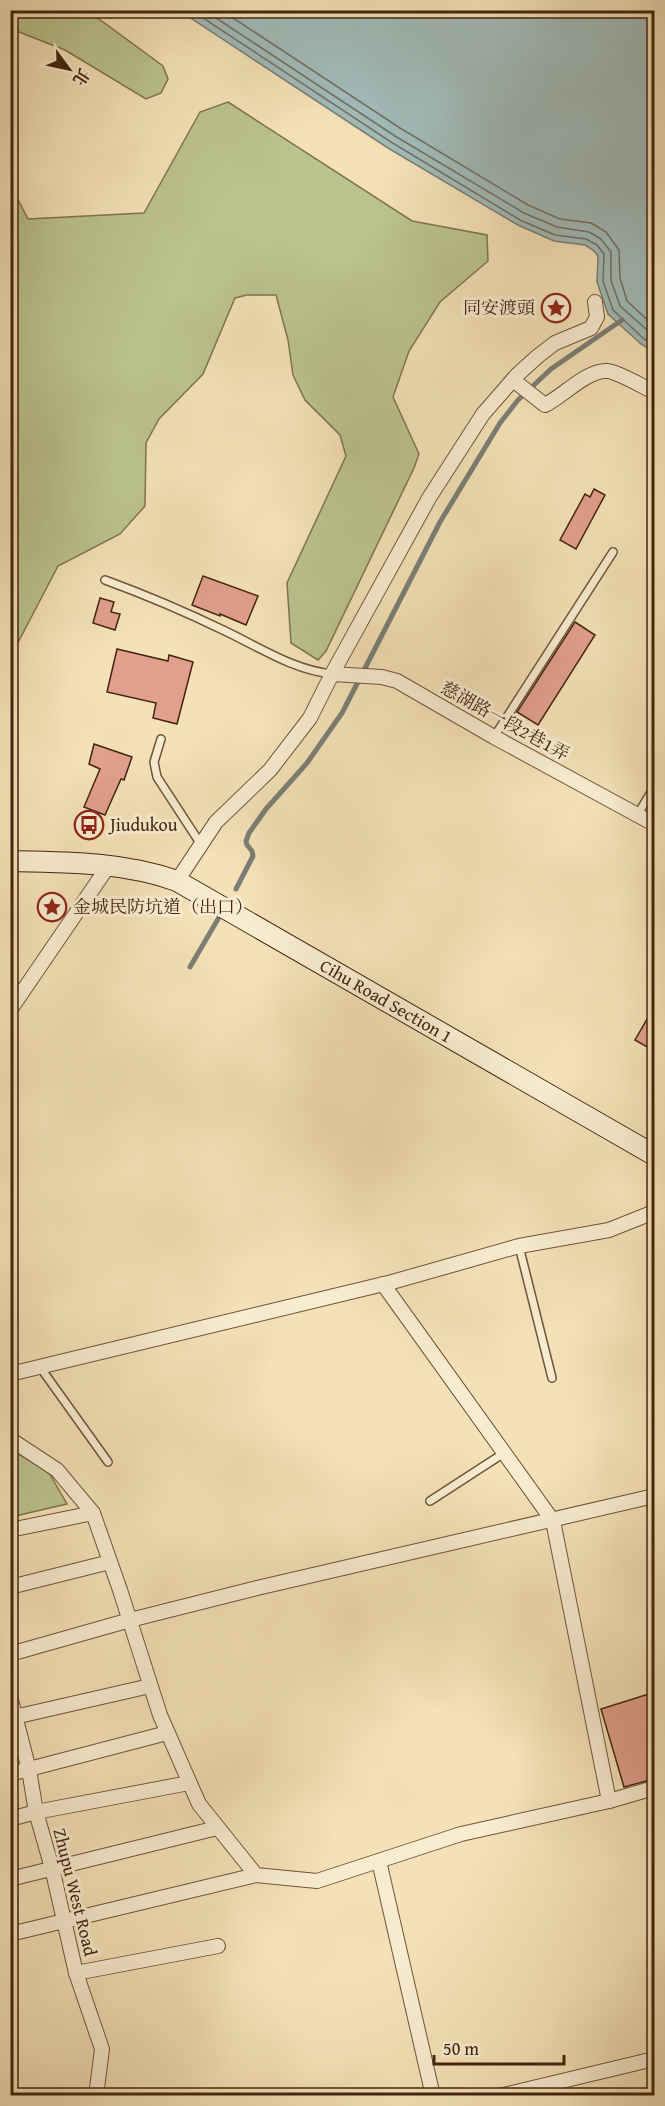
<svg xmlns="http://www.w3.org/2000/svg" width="665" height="2106" font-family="'Gentium Book Plus','Noto Serif TC',serif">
<rect width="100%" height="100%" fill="#f4e1b7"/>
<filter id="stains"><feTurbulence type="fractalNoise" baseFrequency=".00333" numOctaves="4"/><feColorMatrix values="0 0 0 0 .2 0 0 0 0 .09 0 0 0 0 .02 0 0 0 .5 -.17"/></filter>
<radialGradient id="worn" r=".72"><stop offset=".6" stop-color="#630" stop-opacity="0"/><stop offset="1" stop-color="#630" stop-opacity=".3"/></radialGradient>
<g fill="#bbc38e" stroke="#7f744e" stroke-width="1.5">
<path d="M 10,11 L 88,11 L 163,66 L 168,79 L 161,93 L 146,99 L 65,50 L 14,30 L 11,31 Z"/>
<path d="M 228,102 L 412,221 L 487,235 L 488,261 L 440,302 L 409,351 L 393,397 L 419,454 L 414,468 L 326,651 L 318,660 L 291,643 L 287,583 L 346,456 L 340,435 L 305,400 L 293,375 L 288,340 L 276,295 L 247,295 L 235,298 L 203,374 L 159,419 L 146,443 L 145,506 L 120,534 L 58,566 L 11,656 L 11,186 L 28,219 L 144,213 L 200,112 Z"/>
<path d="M 10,1449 L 48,1471 L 67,1504 L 11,1517 Z"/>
</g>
<path fill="#a1bbb9" stroke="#7b7f75" stroke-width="1.5" d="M 180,11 L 654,11 L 654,352 L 641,344 L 608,314 L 597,282 L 598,256 L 593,250 L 585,245 L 554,241 L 518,225 L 388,148 Z"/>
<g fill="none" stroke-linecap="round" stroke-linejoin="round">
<g stroke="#727064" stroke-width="1.5">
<path d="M 191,10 L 391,142 L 520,220 L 555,235 L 586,239 L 597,245 L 604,254 L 603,281 L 613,310 L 644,339 L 654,345"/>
<path d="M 204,10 L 395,136 L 524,213 L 557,227 L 589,232 L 601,239 L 611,252 L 611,280 L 620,306 L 654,336"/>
<path d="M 221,10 L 400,128 L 528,205 L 560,219 L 591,223 L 606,232 L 619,250 L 620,278 L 627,301 L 654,326"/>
</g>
<g stroke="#7b7f75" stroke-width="5">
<path d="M 236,889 L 253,856 L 252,851 L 247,845 L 246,841 L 249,833 L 266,809 L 307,763 L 342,713 L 440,522 L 500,423 L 518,400 L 551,369 L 622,320"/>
<path d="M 190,967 L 218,919"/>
</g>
</g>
<g fill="#e19f8e" stroke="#43250f" stroke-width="1.5">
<path d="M 594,489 L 605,495 L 576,549 L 560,540 L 585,494 L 590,497 Z"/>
<path d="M 203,576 L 258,596 L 246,625 L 220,614 L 220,616 L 192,605 Z"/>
<path d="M 100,598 L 114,602 L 111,612 L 120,614 L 115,630 L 93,623 Z"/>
<path d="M 575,622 L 595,635 L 538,725 L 517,712 Z"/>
<path d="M 117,649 L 168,661 L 169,655 L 193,662 L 177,724 L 153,718 L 156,703 L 107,692 Z"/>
<path d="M 94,744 L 132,757 L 124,780 L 121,779 L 105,815 L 84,807 L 100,769 L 89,764 Z"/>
<path d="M 654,1007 L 654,1051 L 635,1040 Z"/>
<path d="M 652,1693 L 654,1703 L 654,1779 L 624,1787 L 601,1709 Z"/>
</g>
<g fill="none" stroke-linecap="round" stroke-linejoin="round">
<g stroke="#6f5439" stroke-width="10">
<g id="lane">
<path d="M 105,580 C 146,595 186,612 225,631 C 259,647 293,670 332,674"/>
<path d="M 494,737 L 613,552"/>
<path d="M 161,739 L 154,762 L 157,777 L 200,843"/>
<path d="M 638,814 L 654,787"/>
<path d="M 519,1246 L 552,1378"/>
<path d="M 40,1367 L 108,1462"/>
<path d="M 430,1501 L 504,1453"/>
</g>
</g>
<g stroke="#6f5439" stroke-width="16">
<g id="street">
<path d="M 513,380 L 545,405 C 563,396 587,370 607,371 C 619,372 643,387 654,392"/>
<path d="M 332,674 L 382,677 L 397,681 L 494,737 L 654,824"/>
<path d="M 177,881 L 216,822 L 270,770 L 310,718 L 332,674 L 429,498 L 483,414 L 517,375 L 538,356 L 555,343 L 591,328 L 597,317 L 595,302"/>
<path d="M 10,1010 L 109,865"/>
<path d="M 383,1284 L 553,1521 L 609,1801"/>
<path d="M 10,1374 L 392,1282 L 519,1246 L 609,1230 L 654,1212"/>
<path d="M 10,1439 L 57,1470 L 93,1513 L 120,1590 L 160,1715 L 199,1804 L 256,1875 L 317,1881 L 461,1834 L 609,1801 L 654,1788"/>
<path d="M 10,1530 L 93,1513"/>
<path d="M 10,1587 L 110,1562"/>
<path d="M 10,1654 L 130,1620 L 257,1588 L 654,1496"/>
<path d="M 10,1696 L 29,1770 L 36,1812 L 52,1868 L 76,1973 L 102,2049 L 96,2096"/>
<path d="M 10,1718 L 150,1686"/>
<path d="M 10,1774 L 167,1733"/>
<path d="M 10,1819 L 36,1812 L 189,1783"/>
<path d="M 379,1861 L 433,2096"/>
<path d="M 10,1879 L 217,1828"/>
<path d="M 10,1934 L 256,1875"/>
<path d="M 76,1973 L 218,1946"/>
<path d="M 499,2096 L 654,2059"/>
</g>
</g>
<g stroke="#43250f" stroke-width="22">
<g id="secondary">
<path id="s1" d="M 10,861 C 67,862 124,862 177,881 L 654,1155"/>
</g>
</g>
<use href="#lane" stroke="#f8ecd0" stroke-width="7"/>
<use href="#street" stroke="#f8ecd0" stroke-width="14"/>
<use href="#secondary" stroke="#f8ecd0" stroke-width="20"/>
</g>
<defs>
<g id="sight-ring" transform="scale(1.5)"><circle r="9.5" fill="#f8ecd0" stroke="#8f2418" stroke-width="1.5"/><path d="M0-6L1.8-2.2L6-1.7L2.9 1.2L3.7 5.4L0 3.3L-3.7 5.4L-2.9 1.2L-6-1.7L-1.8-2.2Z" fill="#8f2418"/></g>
<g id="bus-ring" transform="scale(1.5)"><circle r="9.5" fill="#f8ecd0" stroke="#8f2418" stroke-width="1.5"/><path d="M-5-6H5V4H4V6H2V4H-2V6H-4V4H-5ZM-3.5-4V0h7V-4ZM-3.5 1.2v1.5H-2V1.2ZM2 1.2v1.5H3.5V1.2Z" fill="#8f2418"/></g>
</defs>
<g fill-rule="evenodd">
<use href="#sight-ring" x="556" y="308"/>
<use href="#bus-ring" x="89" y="825"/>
<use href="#sight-ring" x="52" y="907"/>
</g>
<g text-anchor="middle" stroke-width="6" stroke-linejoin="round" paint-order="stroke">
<g font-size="18" fill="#43250f" stroke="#f8ecd0" text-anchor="start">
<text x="535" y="314" text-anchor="end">同安渡頭</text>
<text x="110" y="831">Jiudukou</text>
<text x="73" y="913">金城民防坑道（出口）</text>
</g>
<g font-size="18" fill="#43250f" stroke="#f8ecd0">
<text transform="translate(505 721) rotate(29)" y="6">慈湖路一段2巷1弄</text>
<text dy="6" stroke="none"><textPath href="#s1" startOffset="410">Cihu Road Section 1</textPath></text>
<text transform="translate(75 1892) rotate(76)" y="6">Zhupu West Road</text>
</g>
</g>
<rect width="665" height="2106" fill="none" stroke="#f4e1b7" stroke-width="36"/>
<rect x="12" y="12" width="641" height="2082" fill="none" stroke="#43250f" stroke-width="3"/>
<rect x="18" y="18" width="629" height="2070" fill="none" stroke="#43250f" stroke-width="1.5"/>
<g transform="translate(69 69) rotate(123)" stroke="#f8ecd0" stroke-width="4.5" paint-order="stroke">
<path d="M0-4.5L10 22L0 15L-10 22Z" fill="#43250f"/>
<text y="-9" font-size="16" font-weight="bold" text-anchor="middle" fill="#43250f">北</text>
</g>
<path d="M434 2055v9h130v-9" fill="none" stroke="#43250f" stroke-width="3"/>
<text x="443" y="2055" font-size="18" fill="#43250f" stroke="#f8ecd0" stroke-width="4.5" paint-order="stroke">50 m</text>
<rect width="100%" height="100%" filter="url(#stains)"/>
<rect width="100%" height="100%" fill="url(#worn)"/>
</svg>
